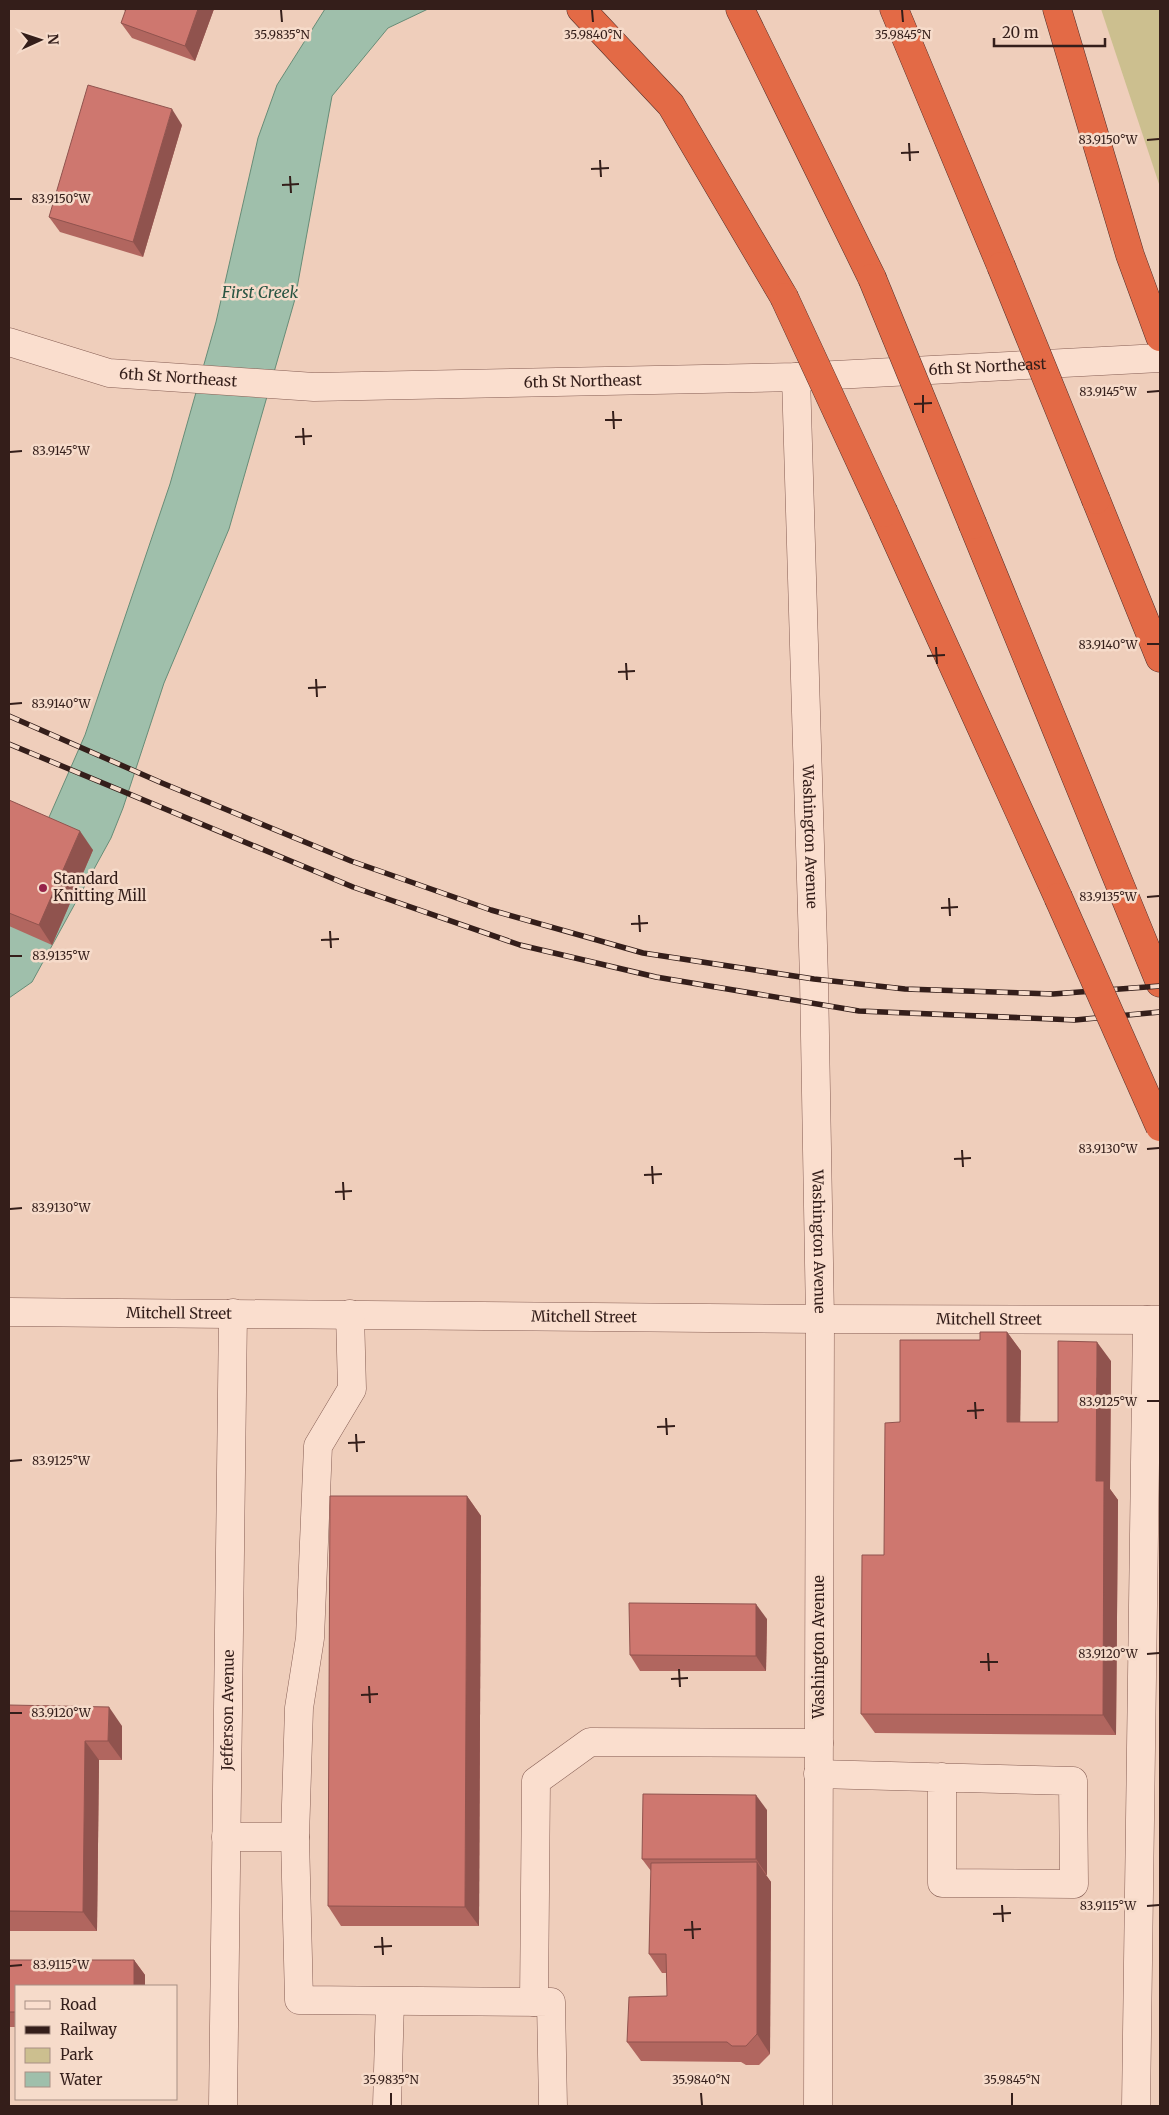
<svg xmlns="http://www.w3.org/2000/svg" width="1169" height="2115" font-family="Merriweather,serif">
<rect width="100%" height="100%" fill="#efcebb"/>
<path fill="#ccbf8f" d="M 1101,9 L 1160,9 L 1160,187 Z"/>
<path fill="#9fbfab" stroke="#678c77" d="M 325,9 L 428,9 L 388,28 L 332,96 L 295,299 L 229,529 L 164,683 L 123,808 L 111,838 L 32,982 L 9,998 L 9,899 L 50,815 L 85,735 L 170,484 L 216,322 L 258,138 L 277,85 Z"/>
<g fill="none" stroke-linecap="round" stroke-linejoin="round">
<g stroke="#865e54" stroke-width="29">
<g id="minor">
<path id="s1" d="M 9,342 L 109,373 L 314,387 L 796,377 L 1160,358"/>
<path id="s2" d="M 796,377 L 814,979 L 820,1319 L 818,2106"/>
<path id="s3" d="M 9,1312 L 820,1319 L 1160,1320"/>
<path d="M 818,1774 L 1073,1781 L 1074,1884 L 942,1883 L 942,1777"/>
<path d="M 226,1837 L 295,1837 L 299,2000 L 551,2002 L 553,2106"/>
<path d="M 295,1837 L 299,1708 L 310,1638 L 318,1446 L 352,1389 L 350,1314"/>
<path d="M 534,2002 L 536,1781 L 590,1742 L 819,1743"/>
<path id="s4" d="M 223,2106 L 233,1313"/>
<path d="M 387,2106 L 390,2002"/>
<path d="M 1136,2106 L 1147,1320"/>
</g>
</g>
<g stroke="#532f29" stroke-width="29">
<g id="highway">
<path d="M 581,9 L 671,105 L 784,297"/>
<path d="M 740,9 L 872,278"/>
<path d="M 894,9 L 1001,266"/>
<path d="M 1057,9 L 1130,255 L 1160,337"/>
<path d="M 1096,500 L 1160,658"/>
<path d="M 884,513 L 1058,897"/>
<path d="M 973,525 L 1160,983"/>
</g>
</g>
<use href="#minor" stroke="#fadece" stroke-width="28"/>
<use href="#highway" stroke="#e36a46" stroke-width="28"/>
<g stroke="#341e1a" stroke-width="5.5">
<g id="rail">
<path d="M 9,716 L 162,783 L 351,861 L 491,910 L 643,953 L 814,979 L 905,989 L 1053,994 L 1160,986"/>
<path d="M 9,744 L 353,887 L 520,945 L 656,977 L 859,1011 L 1075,1020 L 1160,1012"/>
</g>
</g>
<use href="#rail" stroke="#f6dbca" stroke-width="4" stroke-dasharray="11" stroke-linecap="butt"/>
<g stroke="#532f29" stroke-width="29" stroke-linecap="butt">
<g id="highway-bridge">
<path d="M 1001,266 L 1096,500"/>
<path d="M 872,278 L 973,525"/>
<path d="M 784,297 L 884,513"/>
<path d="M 1058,897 L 1160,1127"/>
</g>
</g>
<use href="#highway-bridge" stroke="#e36a46" stroke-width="28"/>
</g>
<g fill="#b1665f">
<path d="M 121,9 L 214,9 L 195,61 L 132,38 L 121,23 L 126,11 Z"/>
<path d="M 182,125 L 143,257 L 60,232 L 49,217 Z"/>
<path d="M 9,800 L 93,850 L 52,945 L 9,926 Z"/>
<path d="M 1007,1332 L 1021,1351 L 1020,1422 L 1058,1422 L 1111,1361 L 1110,1489 L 1118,1500 L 1116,1735 L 875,1733 L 861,1714 L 884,1555 L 900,1422 L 980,1340 Z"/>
<path d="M 467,1496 L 481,1516 L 479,1926 L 341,1926 L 328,1906 Z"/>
<path d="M 767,1619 L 766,1671 L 640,1671 L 630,1655 Z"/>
<path d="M 9,1705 L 122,1726 L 122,1760 L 99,1760 L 97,1931 L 9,1931 Z"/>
<path d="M 767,1810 L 767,1875 L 766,1875 L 771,1882 L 770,2054 L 759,2065 L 746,2065 L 741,2062 L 641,2061 L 627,2042 L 667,1996 L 667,1973 L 662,1973 L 649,1954 L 651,1871 L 642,1859 Z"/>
<path d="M 9,1960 L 134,1960 L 145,1975 L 16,1986 L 16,2027 L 9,2027 Z"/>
</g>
<g fill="#90534e">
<path d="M 198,9 L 214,9 L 195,61 L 185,46 Z"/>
<path d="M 172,109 L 182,125 L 143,257 L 133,242 Z"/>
<path d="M 80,831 L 93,850 L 52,945 L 39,925 Z"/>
<path d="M 1007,1332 L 1021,1351 L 1020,1441 L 1007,1422 Z"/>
<path d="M 1097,1342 L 1111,1361 L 1110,1489 L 1118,1500 L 1116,1735 L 1103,1715 L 1096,1481 Z"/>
<path d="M 467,1496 L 481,1516 L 479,1926 L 465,1907 Z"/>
<path d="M 756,1604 L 767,1619 L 766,1671 L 756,1656 Z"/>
<path d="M 109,1707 L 122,1726 L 122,1760 L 108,1741 Z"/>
<path d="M 85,1741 L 99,1760 L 97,1931 L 83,1912 Z"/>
<path d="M 756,1795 L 767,1810 L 767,1875 L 756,1859 Z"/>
<path d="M 757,1862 L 771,1882 L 770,2054 L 757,2034 Z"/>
<path d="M 134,1960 L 145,1975 L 145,1986 L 134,1986 Z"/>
</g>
<g fill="#ce776f" stroke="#90534e">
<path d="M 126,9 L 198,9 L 185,46 L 121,23 Z"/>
<path d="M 88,85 L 172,109 L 133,242 L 49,217 Z"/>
<path d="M 9,800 L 80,831 L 39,925 L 9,913 Z"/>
<path d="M 980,1332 L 1007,1332 L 1007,1422 L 1058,1422 L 1058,1341 L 1097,1342 L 1096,1481 L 1104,1481 L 1103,1715 L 861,1714 L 862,1555 L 884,1555 L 885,1423 L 900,1422 L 900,1340 L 980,1340 Z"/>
<path d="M 330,1496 L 467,1496 L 465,1907 L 328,1906 Z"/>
<path d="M 629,1603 L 756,1604 L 756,1656 L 630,1655 Z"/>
<path d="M 9,1705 L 109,1707 L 108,1741 L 85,1741 L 83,1912 L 9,1911 Z"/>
<path d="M 643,1794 L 756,1795 L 756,1859 L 642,1859 Z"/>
<path d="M 757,1862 L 757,2034 L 746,2046 L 732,2046 L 727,2042 L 627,2042 L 629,1997 L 667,1996 L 666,1954 L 649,1954 L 651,1863 Z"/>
<path d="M 9,1960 L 134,1960 L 134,1986 L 16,1986 L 16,2012 L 9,2012 Z"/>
</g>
<path fill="none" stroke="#341e1a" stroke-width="2" d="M 281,10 L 282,22M 592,10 L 593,22M 902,10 L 903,22M 1147,140 L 1159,139M 909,143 L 910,161M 901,153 L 919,152M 600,160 L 601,177M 591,169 L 609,168M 290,176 L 291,193M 282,185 L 299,184M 10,199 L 22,199M 1147,392 L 1159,391M 923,395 L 923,413M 914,404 L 932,403M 613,411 L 614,429M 605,420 L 622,420M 303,428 L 304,445M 295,437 L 312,436M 10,452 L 22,451M 1147,644 L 1159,644M 936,647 L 937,664M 927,656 L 945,655M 626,663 L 627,680M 618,672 L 635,671M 316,679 L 317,697M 308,688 L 326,687M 10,704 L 22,703M 1147,897 L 1159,896M 949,898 L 950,916M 941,908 L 958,907M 639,915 L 640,932M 631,924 L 648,923M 330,931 L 331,948M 321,940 L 339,939M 10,956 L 22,956M 1147,1149 L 1159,1148M 962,1150 L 963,1167M 954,1159 L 971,1158M 652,1166 L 653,1184M 644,1175 L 662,1174M 343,1182 L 344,1200M 335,1192 L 352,1191M 10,1209 L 22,1208M 1147,1401 L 1159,1401M 975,1402 L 976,1419M 967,1411 L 984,1410M 666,1418 L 667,1435M 657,1427 L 675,1426M 356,1434 L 357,1452M 348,1443 L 365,1442M 10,1461 L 22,1460M 988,1653 L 989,1671M 1147,1654 L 1159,1653M 980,1662 L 998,1662M 679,1669 L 680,1687M 671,1679 L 688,1678M 369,1686 L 370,1703M 361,1695 L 378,1694M 10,1713 L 22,1713M 1002,1905 L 1003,1922M 1147,1906 L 1159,1905M 993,1914 L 1011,1913M 692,1921 L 693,1939M 684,1930 L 701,1929M 382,1937 L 383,1955M 374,1947 L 392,1946M 10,1966 L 22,1965M 391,2093 L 391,2105M 701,2093 L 702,2105M 1012,2093 L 1012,2105"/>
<circle fill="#96234a" stroke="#f6dbca" stroke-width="2" cx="43" cy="888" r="5"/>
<g text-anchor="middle" stroke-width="5" stroke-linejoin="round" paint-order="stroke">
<g font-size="15" fill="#341e1a" stroke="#f6dbca">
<text dy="5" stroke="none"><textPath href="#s1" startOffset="984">6th St Northeast</textPath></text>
<text dy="5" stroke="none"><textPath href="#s1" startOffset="174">6th St Northeast</textPath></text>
<text dy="5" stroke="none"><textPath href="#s1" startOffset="579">6th St Northeast</textPath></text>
<text dy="5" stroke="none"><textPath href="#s2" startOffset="460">Washington Avenue</textPath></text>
<text dy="5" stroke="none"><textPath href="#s2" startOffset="865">Washington Avenue</textPath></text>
<text dy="5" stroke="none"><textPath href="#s3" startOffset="170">Mitchell Street</textPath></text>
<text dy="5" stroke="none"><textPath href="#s3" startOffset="575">Mitchell Street</textPath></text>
<text dy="5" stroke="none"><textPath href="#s3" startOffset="980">Mitchell Street</textPath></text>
<text transform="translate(819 1647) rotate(-90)" y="5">Washington Avenue</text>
<text dy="5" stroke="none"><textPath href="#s4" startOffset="396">Jefferson Avenue</textPath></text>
</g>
<g font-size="15" fill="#341e1a" stroke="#f6dbca" text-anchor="start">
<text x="53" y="884">Standard<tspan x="53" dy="17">Knitting Mill</tspan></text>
</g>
<g font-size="16" font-style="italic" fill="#295543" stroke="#f6dbca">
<text x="260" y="298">First Creek</text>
</g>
</g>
<g font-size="12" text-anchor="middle" fill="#341e1a" stroke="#f6dbca" stroke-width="5" stroke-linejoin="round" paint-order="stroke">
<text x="282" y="39">35.9835°N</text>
<text x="593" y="39">35.9840°N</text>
<text x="903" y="39">35.9845°N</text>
<text x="1108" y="144">83.9150°W</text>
<text x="61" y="203">83.9150°W</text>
<text x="1108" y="396">83.9145°W</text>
<text x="61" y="455">83.9145°W</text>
<text x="1108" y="649">83.9140°W</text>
<text x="61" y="708">83.9140°W</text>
<text x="1108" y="901">83.9135°W</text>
<text x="61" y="960">83.9135°W</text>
<text x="1108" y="1153">83.9130°W</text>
<text x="61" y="1212">83.9130°W</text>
<text x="1108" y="1406">83.9125°W</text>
<text x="61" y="1465">83.9125°W</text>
<text x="1108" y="1658">83.9120°W</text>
<text x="61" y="1717">83.9120°W</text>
<text x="1108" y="1910">83.9115°W</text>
<text x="61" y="1969">83.9115°W</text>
<text x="391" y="2084">35.9835°N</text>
<text x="701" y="2084">35.9840°N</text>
<text x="1012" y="2084">35.9845°N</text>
</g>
<rect width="1169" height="2115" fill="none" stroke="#341e1a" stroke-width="20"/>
<rect x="15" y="1985" width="162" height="115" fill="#f6dbca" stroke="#a88f84"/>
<rect x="25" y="2001" width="25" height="8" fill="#fadece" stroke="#a88f84"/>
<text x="60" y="2010" font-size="15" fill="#341e1a">Road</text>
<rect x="25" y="2026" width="25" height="8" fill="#341e1a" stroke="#a88f84"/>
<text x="60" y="2035" font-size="15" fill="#341e1a">Railway</text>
<rect x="25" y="2048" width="25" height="15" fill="#ccbf8f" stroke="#a88f84"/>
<text x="60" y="2060" font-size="15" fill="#341e1a">Park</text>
<rect x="25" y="2072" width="25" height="15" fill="#9fbfab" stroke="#a88f84"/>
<text x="60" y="2085" font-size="15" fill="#341e1a">Water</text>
<g transform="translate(40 40) rotate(87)" stroke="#f6dbca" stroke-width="4" paint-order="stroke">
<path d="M0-4L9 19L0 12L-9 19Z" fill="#341e1a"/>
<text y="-8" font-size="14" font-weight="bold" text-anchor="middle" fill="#341e1a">N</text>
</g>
<path d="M994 38v8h111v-8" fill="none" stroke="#341e1a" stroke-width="2.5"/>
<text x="1002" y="38" font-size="15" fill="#341e1a" stroke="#f6dbca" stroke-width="4" paint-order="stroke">20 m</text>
</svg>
